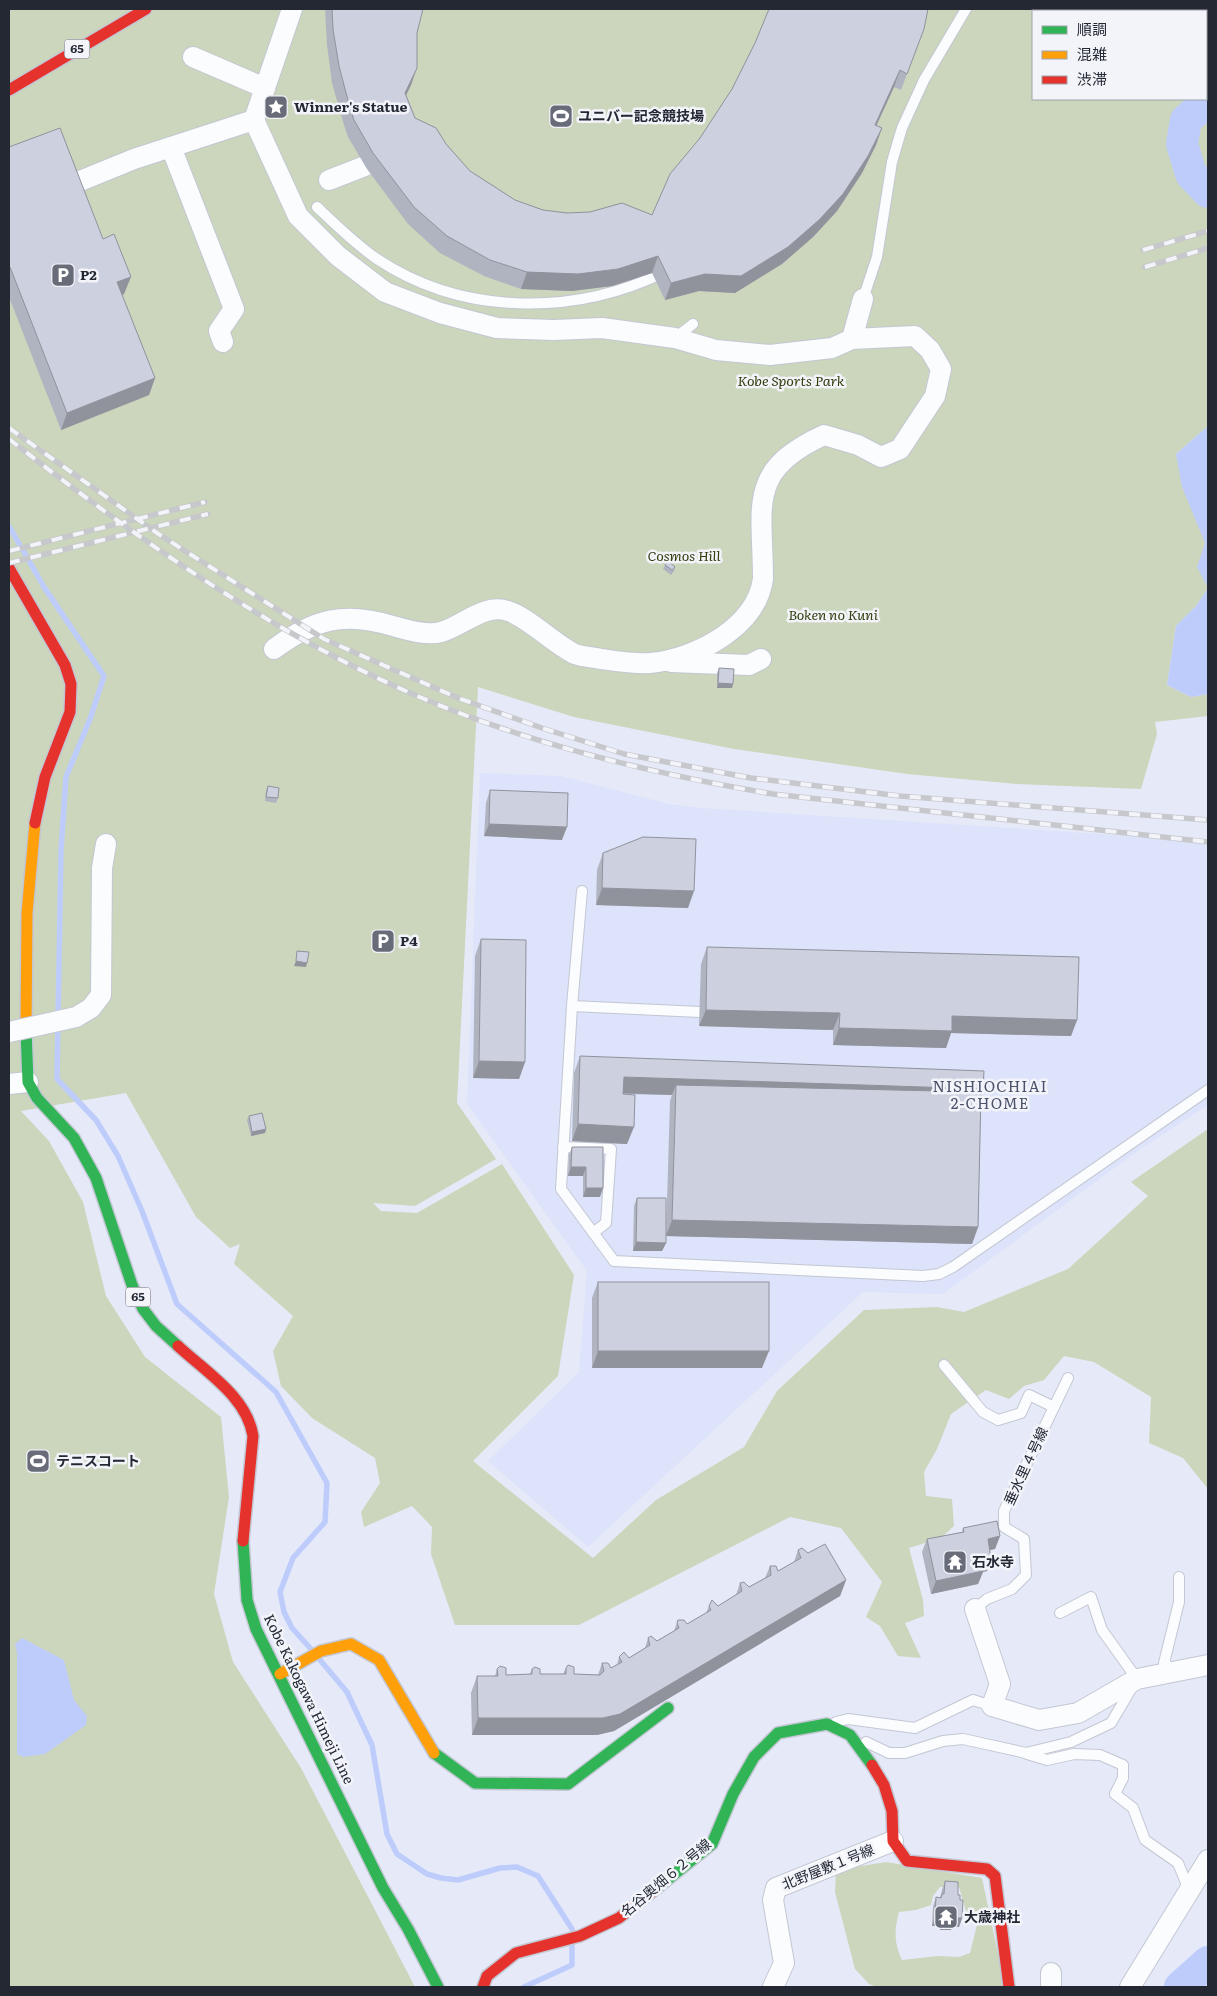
<svg xmlns="http://www.w3.org/2000/svg" width="1217" height="1996" font-family="Literata,'Noto Sans JP',serif">
<rect width="100%" height="100%" fill="#e6eaf8"/>
<path fill="#dce3fa" d="M 480,773 L 561,776 L 669,804 L 702,808 L 1208,841 L 1208,1105 L 1139,1150 L 943,1294 L 863,1292 L 588,1547 L 488,1461 L 579,1372 L 587,1271 L 467,1104 Z"/>
<g fill="#cbd6bc" fill-rule="evenodd">
<path d="M 9,9 L 1114,9 L 1115,11 L 1033,11 L 1033,99 L 1206,99 L 1206,57 L 1208,56 L 1208,426 L 1176,454 L 1205,543 L 1198,567 L 1208,588 L 1196,606 L 1176,626 L 1167,685 L 1191,697 L 1208,694 L 1208,716 L 1155,722 L 1157,734 L 1141,789 L 1017,784 L 907,774 L 734,749 L 574,717 L 478,687 L 457,1103 L 496,1159 L 415,1206 L 373,1203 L 381,1211 L 417,1213 L 502,1164 L 574,1275 L 558,1376 L 473,1461 L 593,1558 L 656,1500 L 744,1447 L 777,1391 L 864,1310 L 937,1307 L 964,1312 L 1068,1269 L 1148,1196 L 1131,1182 L 1208,1129 L 1208,1489 L 1183,1458 L 1149,1443 L 1151,1397 L 1094,1362 L 1064,1356 L 1044,1380 L 1024,1386 L 1009,1399 L 986,1390 L 951,1414 L 937,1449 L 924,1472 L 926,1496 L 952,1499 L 954,1526 L 941,1538 L 909,1548 L 923,1600 L 924,1616 L 905,1623 L 921,1658 L 898,1656 L 880,1626 L 866,1617 L 882,1582 L 841,1528 L 790,1517 L 579,1625 L 455,1625 L 431,1554 L 432,1527 L 412,1506 L 364,1527 L 361,1512 L 380,1483 L 375,1458 L 312,1418 L 281,1386 L 273,1351 L 293,1316 L 234,1264 L 240,1244 L 230,1248 L 196,1217 L 126,1093 L 21,1111 L 49,1141 L 83,1202 L 106,1296 L 145,1357 L 221,1417 L 229,1497 L 214,1594 L 233,1662 L 301,1768 L 415,1987 L 9,1987 Z"/>
<path d="M 886,1862 L 982,1878 L 1005,1987 L 877,1987 L 869,1984 L 855,1969 L 835,1892 L 836,1870 ZM 940,1887 L 959,1887 L 968,1918 L 977,1925 L 970,1953 L 959,1957 L 938,1956 L 902,1960 C 894,1943 894,1930 899,1912 L 916,1910 L 931,1905 L 933,1896 Z"/>
</g>
<g fill="#beccfc">
<path d="M 1208,426 L 1208,694 L 1191,697 L 1167,685 L 1176,626 L 1196,606 L 1208,588 L 1197,567 L 1205,543 L 1182,487 L 1176,454 Z"/>
<path d="M 22,1638 L 64,1660 L 74,1700 L 87,1716 L 86,1725 L 45,1754 L 23,1757 L 17,1754 L 17,1653 L 15,1644 Z"/>
</g>
<g fill="none" stroke-linecap="round" stroke-linejoin="round">
<g stroke="#beccfc" stroke-width="5.5">
<path d="M 9,526 L 44,587 L 104,676 L 90,719 L 66,777 L 61,850 L 57,1079 L 96,1120 L 118,1156 L 142,1211 L 177,1304 L 276,1392 L 327,1483 L 325,1522 L 293,1558 L 280,1592 L 284,1612 L 292,1628 L 311,1649"/>
<path d="M 320,1660 L 347,1692 L 372,1745 L 387,1834 L 397,1854 L 427,1874 L 441,1878 L 458,1880 L 500,1868 L 517,1867 L 538,1876 L 572,1929"/>
<path d="M 524,1987 L 572,1965 L 572,1946"/>
</g>
<g stroke="#beccfc" stroke-width="32">
<path d="M 1208,101 L 1186,120 L 1182,144 L 1191,174 L 1208,192"/>
<path d="M 1180,1987 L 1208,1962"/>
</g>
<g stroke="#c3c7d3" stroke-width="12">
<g id="lane">
<path d="M 317,207 C 336,225 355,244 377,259 C 463,316 574,316 665,272"/>
<path d="M 863,299 L 877,257 L 892,162 L 902,128 L 924,80 L 966,9"/>
<path d="M 675,338 L 693,324"/>
<path d="M 572,1006 L 582,891"/>
<path d="M 700,1012 L 572,1006 L 561,1189 L 614,1261 L 923,1276 L 939,1274 L 953,1267 L 1208,1090"/>
<path d="M 563,1147 L 611,1149 L 606,1223 L 593,1233"/>
<path d="M 944,1365 L 983,1412 L 998,1420 L 1021,1413 L 1029,1395 L 1054,1407"/>
<path d="M 975,1609 L 987,1599 L 1012,1589 L 1026,1575 L 1024,1539 L 1004,1527 L 1004,1511 L 1068,1378"/>
<path d="M 1174,1671 L 1164,1663 L 1179,1602 L 1179,1577"/>
<path d="M 836,1722 L 848,1719 L 915,1728 L 973,1700 L 992,1706"/>
<path d="M 866,1742 L 889,1753 L 905,1753 L 943,1741 L 963,1739 L 1026,1753 L 1071,1742 L 1111,1723 L 1137,1679 L 1102,1630 L 1091,1597 L 1060,1613"/>
<path d="M 1027,1754 L 1047,1760 L 1074,1754 L 1100,1755 L 1123,1765 L 1123,1778 L 1115,1794 L 1133,1808 L 1145,1840 L 1178,1863 L 1189,1890"/>
</g>
</g>
<g stroke="#c3c7d3" stroke-width="22">
<g id="street">
<path d="M 193,57 L 265,88"/>
<path d="M 254,120 L 292,9"/>
<path d="M 171,147 L 234,309 L 219,331 L 223,342"/>
<path d="M 329,180 L 365,166"/>
<path d="M 9,210 L 134,159 L 254,120 L 298,216 L 338,256 L 385,292 L 440,313 L 497,328 L 554,330 L 602,328 L 675,338 L 716,350 L 770,355 L 832,348 L 852,339 L 915,336 L 930,350 L 941,369 L 935,396 L 900,449 L 881,457 L 858,445 L 824,435 C 746,471 763,505 763,579 C 756,628 695,659 650,663 C 634,664 616,661 601,659 C 593,657 582,657 575,654 C 555,645 528,617 508,611 C 484,603 463,626 441,632 C 427,636 407,630 393,626 C 344,611 314,619 274,649"/>
<path d="M 852,339 L 863,299"/>
<path d="M 671,662 L 749,665 L 761,659"/>
<path d="M 76,1017 L 91,1008 L 101,995 L 102,868 L 106,844"/>
<path d="M 9,1084 L 28,1082"/>
<path d="M 975,1609 L 1000,1684 L 992,1706 L 1039,1720 L 1078,1713 L 1137,1679 L 1208,1665"/>
<path d="M 773,1987 L 784,1963 L 773,1900 L 776,1888 L 893,1841"/>
<path d="M 1051,1987 L 1051,1973"/>
<path d="M 1130,1987 L 1208,1860"/>
</g>
</g>
<g stroke="#c3c7d3" stroke-width="14">
<g id="fast">
<path d="M 26,1030 L 28,1082 L 37,1098 L 74,1138 L 96,1178 L 132,1285 L 143,1309 L 156,1326 L 178,1346"/>
<path d="M 243,1541 L 247,1600 L 256,1629 L 383,1888 L 408,1929 L 438,1987"/>
<path d="M 434,1753 L 475,1783 L 568,1784 L 668,1708"/>
<path d="M 657,1888 L 712,1844 L 733,1794 L 754,1757 L 778,1733 L 827,1724 L 850,1735 L 872,1765"/>
</g>
</g>
<g stroke="#c3c7d3" stroke-width="14">
<g id="slow">
<path d="M 26,1030 L 27,913 L 35,823"/>
<path d="M 280,1674 L 321,1651 L 351,1644 L 379,1660 L 434,1753"/>
</g>
</g>
<g stroke="#c3c7d3" stroke-width="14">
<g id="jam">
<path d="M 9,90 L 146,9"/>
<path d="M 9,568 L 65,665 L 71,684 L 70,712 L 45,777 L 35,823"/>
<path d="M 178,1346 C 206,1372 247,1397 253,1436 L 243,1541"/>
<path d="M 872,1765 L 884,1785 L 892,1811 L 893,1841 L 907,1861 L 987,1869 L 995,1876 L 1009,1987"/>
<path d="M 483,1987 L 487,1976 L 516,1953 L 580,1936 L 619,1918 L 657,1888"/>
</g>
</g>
<use href="#lane" stroke="#fbfcfe" stroke-width="10"/>
<use href="#street" stroke="#fbfcfe" stroke-width="20"/>
<use href="#fast" stroke="#30b455" stroke-width="11"/>
<use href="#slow" stroke="#ff9f0a" stroke-width="11"/>
<use href="#jam" stroke="#e5322d" stroke-width="11"/>
<g stroke="#c7c8cc" stroke-width="5.5">
<g id="rail">
<path d="M 1143,250 L 1208,231"/>
<path d="M 1145,267 L 1208,248"/>
<path d="M 9,428 L 160,535 L 324,639 L 458,698 L 542,728 L 624,754 L 751,778 L 900,796 L 1208,820"/>
<path d="M 9,439 C 136,538 273,635 422,698 C 533,745 653,774 773,794 L 1208,842"/>
<path d="M 9,551 L 205,502"/>
<path d="M 9,563 L 208,514"/>
</g>
</g>
<use href="#rail" stroke="#f2f4fa" stroke-width="4" stroke-dasharray="11" stroke-linecap="butt"/>
<g stroke="#c3c7d3" stroke-width="22" stroke-linecap="butt">
<path id="street-bridge" d="M 9,1032 L 76,1017"/>
</g>
<use href="#street-bridge" stroke="#fbfcfe" stroke-width="20"/>
</g>
<g fill="#b0b4c0">
<path d="M 325,9 L 423,9 L 417,33 L 411,85 L 406,95 L 415,118 L 446,144 L 470,171 L 515,200 L 543,210 L 567,213 L 652,215 L 924,29 L 901,90 L 894,87 L 877,125 L 876,145 L 862,173 L 837,211 L 813,237 L 782,264 L 735,293 L 699,291 L 665,300 L 652,273 L 612,286 L 572,291 L 521,289 L 484,276 L 440,253 L 408,224 L 367,169 L 348,137 L 344,125 L 332,83 L 327,45 Z"/>
<path d="M 9,147 L 124,294 L 122,295 L 155,378 L 149,395 L 61,430 L 9,297 Z"/>
<path d="M 665,565 L 675,567 L 674,571 L 671,575 L 663,569 Z"/>
<path d="M 719,668 L 733,684 L 732,688 L 717,688 L 717,673 Z"/>
<path d="M 268,786 L 278,798 L 276,803 L 265,801 L 266,790 Z"/>
<path d="M 490,790 L 562,840 L 484,836 L 486,803 Z"/>
<path d="M 603,853 L 688,908 L 596,905 L 597,870 Z"/>
<path d="M 481,939 L 525,1062 L 519,1079 L 473,1078 L 475,956 Z"/>
<path d="M 707,947 L 1077,1020 L 1071,1036 L 951,1033 L 946,1048 L 833,1045 L 833,1030 L 699,1026 L 701,964 Z"/>
<path d="M 580,1056 L 983,1089 L 981,1094 L 978,1227 L 972,1244 L 666,1236 L 670,1101 L 672,1095 L 623,1094 L 627,1144 L 572,1141 L 574,1073 Z"/>
<path d="M 249,1116 L 266,1129 L 265,1133 L 251,1136 L 247,1120 Z"/>
<path d="M 572,1147 L 603,1188 L 600,1197 L 583,1197 L 583,1176 L 568,1176 L 569,1155 Z"/>
<path d="M 637,1198 L 666,1243 L 662,1251 L 633,1251 L 634,1206 Z"/>
<path d="M 598,1282 L 762,1368 L 592,1368 L 592,1298 Z"/>
<path d="M 963,1528 L 1000,1536 L 995,1549 L 990,1550 L 987,1571 L 983,1572 L 978,1584 L 931,1594 L 922,1552 L 927,1539 L 962,1532 Z"/>
<path d="M 798,1550 L 846,1580 L 840,1596 L 614,1731 L 597,1735 L 472,1735 L 471,1693 L 477,1676 L 495,1676 L 497,1669 L 506,1675 L 530,1674 L 532,1669 L 540,1674 L 563,1674 L 566,1668 L 574,1674 L 598,1675 L 602,1663 L 611,1668 L 617,1665 L 619,1657 L 629,1658 L 645,1648 L 648,1638 L 657,1641 L 674,1631 L 678,1620 L 687,1624 L 706,1613 L 709,1606 L 718,1606 L 736,1595 L 740,1583 L 749,1587 L 765,1578 L 770,1566 L 778,1571 L 794,1562 Z"/>
<path d="M 945,1881 L 958,1895 L 960,1900 L 962,1918 L 959,1927 L 952,1927 L 951,1930 L 940,1930 L 940,1926 L 932,1926 L 933,1906 L 936,1897 L 940,1898 L 942,1890 Z"/>
</g>
<g fill="#90929c">
<path d="M 417,68 L 411,85 L 399,110 L 405,93 Z"/>
<path d="M 900,70 L 894,87 L 869,141 L 875,125 Z"/>
<path d="M 882,128 L 876,145 L 862,173 L 837,211 L 813,237 L 782,264 L 735,293 L 699,291 L 665,300 L 671,283 Z"/>
<path d="M 658,256 L 652,273 L 612,286 L 572,291 L 521,289 L 527,272 Z"/>
<path d="M 131,277 L 124,294 L 111,299 L 117,282 Z"/>
<path d="M 155,378 L 149,395 L 61,430 L 67,413 Z"/>
<path d="M 718,683 L 733,684 L 732,688 L 717,688 Z"/>
<path d="M 489,824 L 567,827 L 562,840 L 484,836 Z"/>
<path d="M 602,888 L 694,891 L 688,908 L 596,905 Z"/>
<path d="M 296,961 L 307,963 L 306,967 L 294,966 Z"/>
<path d="M 706,1010 L 840,1013 L 833,1030 L 699,1026 Z"/>
<path d="M 952,1016 L 1077,1020 L 1071,1036 L 951,1033 L 946,1048 L 833,1045 L 839,1028 Z"/>
<path d="M 479,1061 L 525,1062 L 519,1079 L 473,1078 Z"/>
<path d="M 624,1077 L 983,1089 L 977,1106 L 676,1085 L 672,1095 L 618,1093 Z"/>
<path d="M 578,1124 L 634,1127 L 627,1144 L 572,1141 Z"/>
<path d="M 266,1129 L 265,1133 L 251,1136 L 252,1132 Z"/>
<path d="M 571,1167 L 586,1167 L 583,1176 L 568,1176 Z"/>
<path d="M 586,1188 L 603,1188 L 600,1197 L 583,1197 Z"/>
<path d="M 672,1220 L 978,1227 L 972,1244 L 666,1236 Z"/>
<path d="M 636,1242 L 666,1243 L 662,1251 L 633,1251 Z"/>
<path d="M 598,1351 L 769,1351 L 762,1368 L 592,1368 Z"/>
<path d="M 1000,1536 L 995,1549 L 983,1551 L 988,1539 Z"/>
<path d="M 991,1559 L 987,1571 L 983,1572 L 978,1584 L 931,1594 L 936,1581 L 982,1565 L 985,1560 Z"/>
<path d="M 846,1580 L 840,1596 L 614,1731 L 597,1735 L 472,1735 L 478,1718 L 603,1718 Z"/>
<path d="M 935,1917 L 944,1917 L 940,1926 L 932,1926 Z"/>
<path d="M 954,1918 L 962,1918 L 959,1927 L 952,1927 L 951,1930 L 940,1930 L 943,1921 Z"/>
</g>
<g fill="#cdd1df" stroke="#90929c">
<path d="M 332,9 L 423,9 L 417,33 L 417,68 L 405,93 L 415,118 L 436,128 L 446,144 L 470,171 L 515,200 L 543,210 L 567,213 L 590,212 L 622,203 L 652,215 L 670,174 L 700,138 L 732,89 L 755,43 L 769,9 L 928,9 L 924,29 L 907,74 L 900,70 L 875,125 L 882,128 L 868,156 L 843,194 L 819,220 L 788,247 L 741,276 L 705,274 L 671,283 L 658,256 L 618,269 L 578,274 L 527,272 L 490,260 L 447,236 L 414,207 L 373,153 L 354,120 L 350,108 L 339,66 L 333,29 Z"/>
<path d="M 60,128 L 103,239 L 114,234 L 131,277 L 117,282 L 155,378 L 67,413 L 10,267 L 9,268 L 9,147 Z"/>
<path d="M 668,561 L 675,567 L 672,570 L 665,565 Z"/>
<path d="M 719,668 L 734,669 L 733,684 L 718,683 Z"/>
<path d="M 268,786 L 279,788 L 278,798 L 266,797 Z"/>
<path d="M 490,790 L 568,793 L 567,827 L 489,824 Z"/>
<path d="M 643,837 L 696,839 L 694,891 L 602,888 L 603,853 Z"/>
<path d="M 481,939 L 526,940 L 525,1062 L 479,1061 Z"/>
<path d="M 707,947 L 1079,957 L 1077,1020 L 952,1016 L 952,1031 L 839,1028 L 840,1013 L 706,1010 Z"/>
<path d="M 297,951 L 309,952 L 307,963 L 296,961 Z"/>
<path d="M 580,1056 L 984,1071 L 983,1089 L 624,1077 L 623,1094 L 635,1095 L 634,1127 L 578,1124 Z"/>
<path d="M 676,1085 L 981,1092 L 978,1227 L 672,1220 Z"/>
<path d="M 262,1113 L 266,1129 L 252,1132 L 249,1116 Z"/>
<path d="M 572,1147 L 603,1147 L 603,1188 L 586,1188 L 586,1167 L 571,1167 Z"/>
<path d="M 637,1198 L 666,1198 L 666,1243 L 636,1242 Z"/>
<rect x="598" y="1282" width="171" height="69"/>
<path d="M 997,1521 L 1000,1536 L 988,1539 L 991,1559 L 985,1560 L 986,1564 L 982,1565 L 983,1571 L 936,1581 L 927,1539 L 964,1532 L 963,1528 Z"/>
<path d="M 825,1544 L 846,1580 L 620,1714 L 603,1718 L 478,1718 L 477,1676 L 498,1676 L 497,1669 L 500,1666 L 506,1668 L 506,1675 L 532,1674 L 532,1669 L 535,1667 L 540,1669 L 540,1674 L 566,1674 L 566,1668 L 568,1665 L 574,1667 L 574,1674 L 600,1675 L 604,1671 L 602,1663 L 608,1663 L 611,1668 L 622,1662 L 619,1657 L 624,1652 L 629,1658 L 650,1645 L 648,1638 L 651,1636 L 657,1641 L 679,1628 L 677,1623 L 678,1620 L 684,1620 L 687,1624 L 711,1610 L 709,1606 L 712,1600 L 718,1606 L 742,1591 L 740,1583 L 744,1582 L 749,1587 L 771,1575 L 770,1566 L 776,1566 L 778,1571 L 801,1558 L 798,1550 L 802,1548 L 808,1553 Z"/>
<path d="M 945,1881 L 958,1882 L 958,1895 L 960,1895 L 960,1900 L 963,1900 L 962,1918 L 954,1918 L 954,1922 L 943,1921 L 944,1917 L 935,1917 L 936,1897 L 941,1898 L 942,1894 L 944,1894 Z"/>
</g>
<defs>
<g id="sight-square" transform="scale(1.25)"><rect x="-9" y="-9" width="18" height="18" rx="4" fill="#686c78" stroke="#f2f4fa"/><path d="M0-6L1.8-2.2L6-1.7L2.9 1.2L3.7 5.4L0 3.3L-3.7 5.4L-2.9 1.2L-6-1.7L-1.8-2.2Z" fill="#fff"/></g>
<g id="stadium-square" transform="scale(1.25)"><rect x="-9" y="-9" width="18" height="18" rx="4" fill="#686c78" stroke="#f2f4fa"/><path d="M0-5a6.5 5 0 1 0 0 10a6.5 5 0 1 0 0-10ZM-3.5-1.8h7v3.6h-7Z" fill="#fff"/></g>
<g id="parking-square" transform="scale(1.25)"><rect x="-9" y="-9" width="18" height="18" rx="4" fill="#686c78" stroke="#f2f4fa"/><path d="M-3.5-5.5H1a3.5 3.5 0 0 1 0 7H-1V5.5H-3.5ZM-1-3.4V-.6H.8a1.4 1.4 0 0 0 0-2.8Z" fill="#fff"/></g>
<g id="temple-square" transform="scale(1.25)"><rect x="-9" y="-9" width="18" height="18" rx="4" fill="#686c78" stroke="#f2f4fa"/><path d="M0-6L5-2H3V0L6.5 2.5H4V6H1.5V3h-3V6H-4V2.5H-6.5L-3 0V-2H-5Z" fill="#fff"/></g>
</defs>
<g fill-rule="evenodd">
<use href="#sight-square" x="276" y="107"/>
<use href="#stadium-square" x="561" y="116"/>
<use href="#parking-square" x="63" y="275"/>
<use href="#parking-square" x="383" y="941"/>
<use href="#stadium-square" x="38" y="1461"/>
<use href="#temple-square" x="955" y="1562"/>
<use href="#temple-square" x="946" y="1917"/>
</g>
<g text-anchor="middle" stroke-width="5" stroke-linejoin="round" paint-order="stroke">
<g fill="#f2f4fa" stroke="#62656f" stroke-width="1">
<rect x="64.5" y="39.5" width="25" height="19" rx="4"/>
<rect x="125.5" y="1287.5" width="25" height="19" rx="4"/>
</g>
<g font-size="12" font-weight="bold" fill="#242833">
<text x="77" y="53">65</text>
<text x="138" y="1301">65</text>
</g>
<g font-size="14" font-weight="bold" fill="#242833" stroke="#f2f4fa" text-anchor="start">
<text x="294" y="112">Winner's Statue</text>
<text x="578" y="121">ユニバー記念競技場</text>
<text x="80" y="280">P2</text>
<text x="400" y="946">P4</text>
<text x="56" y="1466">テニスコート</text>
<text x="972" y="1567">石水寺</text>
<text x="964" y="1922">大歳神社</text>
</g>
<g font-size="14" font-style="italic" fill="#343f0e" stroke="#f2f4fa">
<text x="791" y="386">Kobe Sports Park</text>
<text x="684" y="561">Cosmos Hill</text>
<text x="833" y="620">Boken no Kuni</text>
</g>
<g font-size="14" fill="#242833" stroke="#f2f4fa">
<text transform="translate(1026 1466) rotate(-65)" y="5">垂水里４号線</text>
<text transform="translate(309 1699) rotate(64)" y="5">Kobe Kakogawa Himeji Line</text>
<text transform="translate(828 1867) rotate(-22)" y="5">北野屋敷１号線</text>
<text transform="translate(666 1878) rotate(-40)" y="5">名谷奥畑６２号線</text>
</g>
<g font-size="15" letter-spacing="1" fill="#4c546d" stroke="#f2f4fa">
<text x="990" y="1092">NISHIOCHIAI<tspan x="990" dy="17">2-CHOME</tspan></text>
</g>
</g>
<rect width="1217" height="1996" fill="none" stroke="#242833" stroke-width="20"/>
<rect x="1032" y="10" width="175" height="90" fill="#f2f4fa" stroke="#a0a2aa"/>
<rect x="1042" y="26" width="25" height="8" fill="#30b455" stroke="#a0a2aa"/>
<text x="1077" y="35" font-size="15" fill="#242833">順調</text>
<rect x="1042" y="51" width="25" height="8" fill="#ff9f0a" stroke="#a0a2aa"/>
<text x="1077" y="60" font-size="15" fill="#242833">混雑</text>
<rect x="1042" y="76" width="25" height="8" fill="#e5322d" stroke="#a0a2aa"/>
<text x="1077" y="85" font-size="15" fill="#242833">渋滞</text>
</svg>
